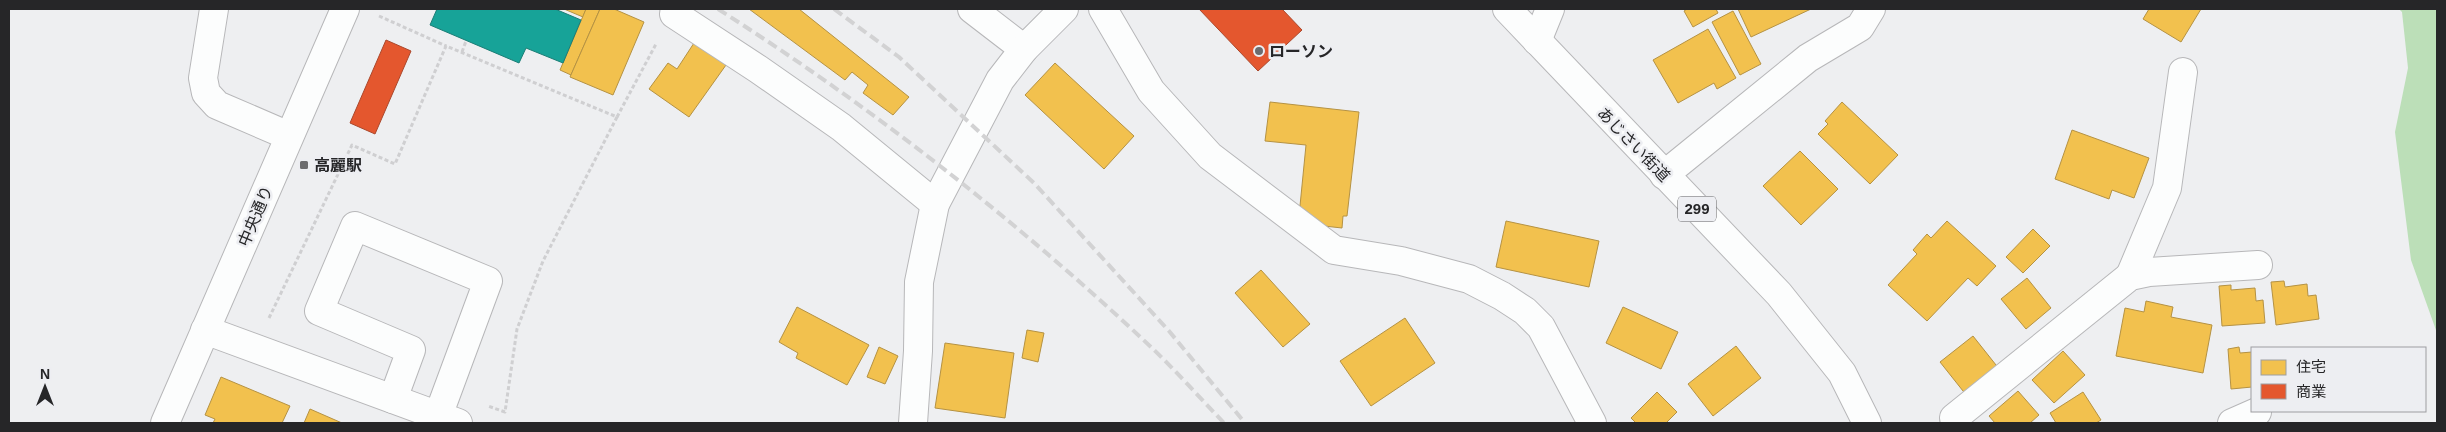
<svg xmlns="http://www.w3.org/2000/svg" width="2446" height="432" font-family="Helvetica,'Noto Sans JP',sans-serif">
<rect width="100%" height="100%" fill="#eeeff1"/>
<path fill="#bcdfb8" d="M 2399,9 L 2437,9 L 2437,333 L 2411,260 L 2395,132 L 2408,68 L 2402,12 Z"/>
<g fill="#f2c14e" stroke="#b59243">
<path d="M 564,9 L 586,9 L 583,17 Z"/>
<path d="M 586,9 L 600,9 L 571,75 L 560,70 Z"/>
<path d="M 600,9 L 614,9 L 644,22 L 613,95 L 570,77 Z"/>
<path d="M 749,9 L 799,9 L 909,97 L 893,115 L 863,93 L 868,85 L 852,72 L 845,80 Z"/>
<path d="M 1687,9 L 1716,9 L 1718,13 L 1693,27 L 1684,11 Z"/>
<path d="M 1738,9 L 1811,9 L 1751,37 Z"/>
<path d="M 2149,9 L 2201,9 L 2181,42 L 2143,19 Z"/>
<path d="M 1733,11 L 1761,64 L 1740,75 L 1712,22 Z"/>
<path d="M 1708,29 L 1736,78 L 1717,89 L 1714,83 L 1678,103 L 1653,60 Z"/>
<path d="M 694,43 L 726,65 L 689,117 L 649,89 L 668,63 L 677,69 Z"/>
<path d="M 1055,63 L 1134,136 L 1104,169 L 1025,95 Z"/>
<path d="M 1270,102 L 1359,112 L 1347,216 L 1343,216 L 1342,228 L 1306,224 L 1299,216 L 1306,145 L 1265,141 Z"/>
<path d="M 1842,102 L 1898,155 L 1870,184 L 1818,134 L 1828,124 L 1825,121 Z"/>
<path d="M 2072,130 L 2149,158 L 2134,198 L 2112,190 L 2109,199 L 2055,179 Z"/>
<path d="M 1800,151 L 1838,189 L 1801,225 L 1763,186 Z"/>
<path d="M 1506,221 L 1599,241 L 1589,287 L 1496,267 Z"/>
<path d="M 1947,221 L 1996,266 L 1977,286 L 1968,278 L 1927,321 L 1888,285 L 1917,254 L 1913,250 L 1927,234 L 1931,238 Z"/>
<path d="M 2033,229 L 2050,246 L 2023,273 L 2006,257 Z"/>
<path d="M 1261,270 L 1310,324 L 1283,347 L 1235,293 Z"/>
<path d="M 2027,278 L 2051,308 L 2026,329 L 2001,299 Z"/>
<path d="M 2284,281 L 2285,287 L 2307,284 L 2308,296 L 2316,295 L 2319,319 L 2276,325 L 2271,282 Z"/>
<path d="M 2231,285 L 2231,290 L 2255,288 L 2256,301 L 2263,300 L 2265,323 L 2222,326 L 2219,286 Z"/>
<path d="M 2146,301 L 2173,307 L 2171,317 L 2212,325 L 2203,373 L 2116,356 L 2125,308 L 2144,312 Z"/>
<path d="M 797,307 L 869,345 L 847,385 L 796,358 L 798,353 L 779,342 Z"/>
<path d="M 1623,307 L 1678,332 L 1661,369 L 1606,343 Z"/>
<path d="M 1405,318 L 1435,363 L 1371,406 L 1340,361 Z"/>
<path d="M 1027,330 L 1044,333 L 1038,362 L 1022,358 Z"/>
<path d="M 1973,336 L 2000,370 L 1967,396 L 1940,362 Z"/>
<path d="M 945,343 L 1014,353 L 1005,418 L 935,408 Z"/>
<path d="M 1736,346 L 1761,378 L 1713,416 L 1688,384 Z"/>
<path d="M 879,347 L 898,356 L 885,384 L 867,377 Z"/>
<path d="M 2239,347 L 2240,353 L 2252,352 L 2252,387 L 2231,389 L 2228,349 Z"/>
<path d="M 2063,351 L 2085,375 L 2054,403 L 2032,380 Z"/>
<path d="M 221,377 L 290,406 L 282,423 L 213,423 L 215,419 L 205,415 Z"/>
<path d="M 2018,391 L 2039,415 L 2030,423 L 1995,423 L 1989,416 Z"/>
<path d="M 1657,392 L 1677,412 L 1666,423 L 1636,423 L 1631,418 Z"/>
<path d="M 2083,392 L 2101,420 L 2096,423 L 2056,423 L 2050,413 Z"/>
<path d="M 310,409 L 342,423 L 304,423 Z"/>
</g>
<g fill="#e4572e" stroke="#ab482c">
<path d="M 1199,9 L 1282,9 L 1302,30 L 1258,71 Z"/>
<path d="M 386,40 L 411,51 L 375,134 L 350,123 Z"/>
</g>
<path fill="#17a398" stroke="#1c7e76" d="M 437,9 L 555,9 L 581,20 L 563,63 L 526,48 L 519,63 L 430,25 Z"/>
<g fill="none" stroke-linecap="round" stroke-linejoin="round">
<g stroke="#b7b7b9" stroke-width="30">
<g id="minor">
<path d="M 214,9 L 203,78 L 206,93 L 217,105 L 289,136"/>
<path d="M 972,9 L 1024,49"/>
<path d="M 1103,9 L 1151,91 L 1210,156 L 1334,250 L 1401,261 L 1469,279 L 1502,296 L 1525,311 L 1541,327 L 1592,423"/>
<path d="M 674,14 L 758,69 L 841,127 L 935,204"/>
<path d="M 1537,41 L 1550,9"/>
<path d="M 1664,175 L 1808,58 L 1860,27 L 1871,9"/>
<path d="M 2130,276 L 2167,188 L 2183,72"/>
<path d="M 205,330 L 458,423"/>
<path d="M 393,399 L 411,350 L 319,311 L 355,226 L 488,281 L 438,416"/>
<path d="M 1954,418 L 2130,276 L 2149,272 L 2258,265"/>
<path d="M 165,423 L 345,9"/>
<path d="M 913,423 L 918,351 L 919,282 L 935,204 L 1000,80 L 1024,49 L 1064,9"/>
<path d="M 2232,423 L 2257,412"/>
</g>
</g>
<g stroke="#b7b7b9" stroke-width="30">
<path id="highway" d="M 1507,9 L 1779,294 L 1842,373 L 1867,423"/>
</g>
<g stroke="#cfcfd1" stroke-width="3" stroke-dasharray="4 2.5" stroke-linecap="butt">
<path d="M 379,16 L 446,46"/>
<path d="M 462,52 L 466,41"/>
<path d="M 617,117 L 656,44"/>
<path d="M 269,318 L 352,145 L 395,164 L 446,46 L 617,117 L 543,261 L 517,329 L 505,412 L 488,406"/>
</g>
<use href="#minor" stroke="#fcfdfd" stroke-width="28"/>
<use href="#highway" stroke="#fcfdfd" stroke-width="28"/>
<g stroke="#d2d2d3" stroke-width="4" stroke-dasharray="10 5" stroke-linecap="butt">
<path d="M 718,9 C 872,107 1017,221 1151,347 C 1176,371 1200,398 1224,423"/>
<path d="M 834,9 L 899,57 L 1034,183 L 1169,331 L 1245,423"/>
</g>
</g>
<g fill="#6c6c6e" stroke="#edeef2" stroke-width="2">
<circle cx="1259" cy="51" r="5"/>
<rect x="299" y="160" width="10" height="10" rx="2.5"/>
</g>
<g text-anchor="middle" stroke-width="5" stroke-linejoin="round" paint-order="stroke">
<rect fill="#edeef2" stroke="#626265" stroke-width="1" x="1678" y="196.5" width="38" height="25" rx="4"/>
<g font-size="15" font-weight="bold" fill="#262628">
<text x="1697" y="214">299</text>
</g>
<g font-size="16" font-weight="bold" fill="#262628" stroke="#edeef2" text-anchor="start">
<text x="1269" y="57">ローソン</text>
<text x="314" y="171">高麗駅</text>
</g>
<g font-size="16" fill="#262628" stroke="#edeef2">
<text transform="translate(1634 144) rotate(46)" y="6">あじさい街道</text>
<text transform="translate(255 216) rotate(-67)" y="6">中央通り</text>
</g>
</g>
<rect width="2446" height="432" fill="none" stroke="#262628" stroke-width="20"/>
<rect x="2251" y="347" width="175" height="65" fill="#edeef2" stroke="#9d9ea1"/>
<rect x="2261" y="360" width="25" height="15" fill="#f2c14e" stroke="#9d9ea1"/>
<text x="2296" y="372" font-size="15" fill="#262628">住宅</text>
<rect x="2261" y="384" width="25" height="15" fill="#e4572e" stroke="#9d9ea1"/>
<text x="2296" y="397" font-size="15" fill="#262628">商業</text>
<g transform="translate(45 387)" stroke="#edeef2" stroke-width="4" paint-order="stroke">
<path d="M0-4L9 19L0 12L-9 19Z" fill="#262628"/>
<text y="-8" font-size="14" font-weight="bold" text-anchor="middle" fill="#262628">N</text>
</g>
</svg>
